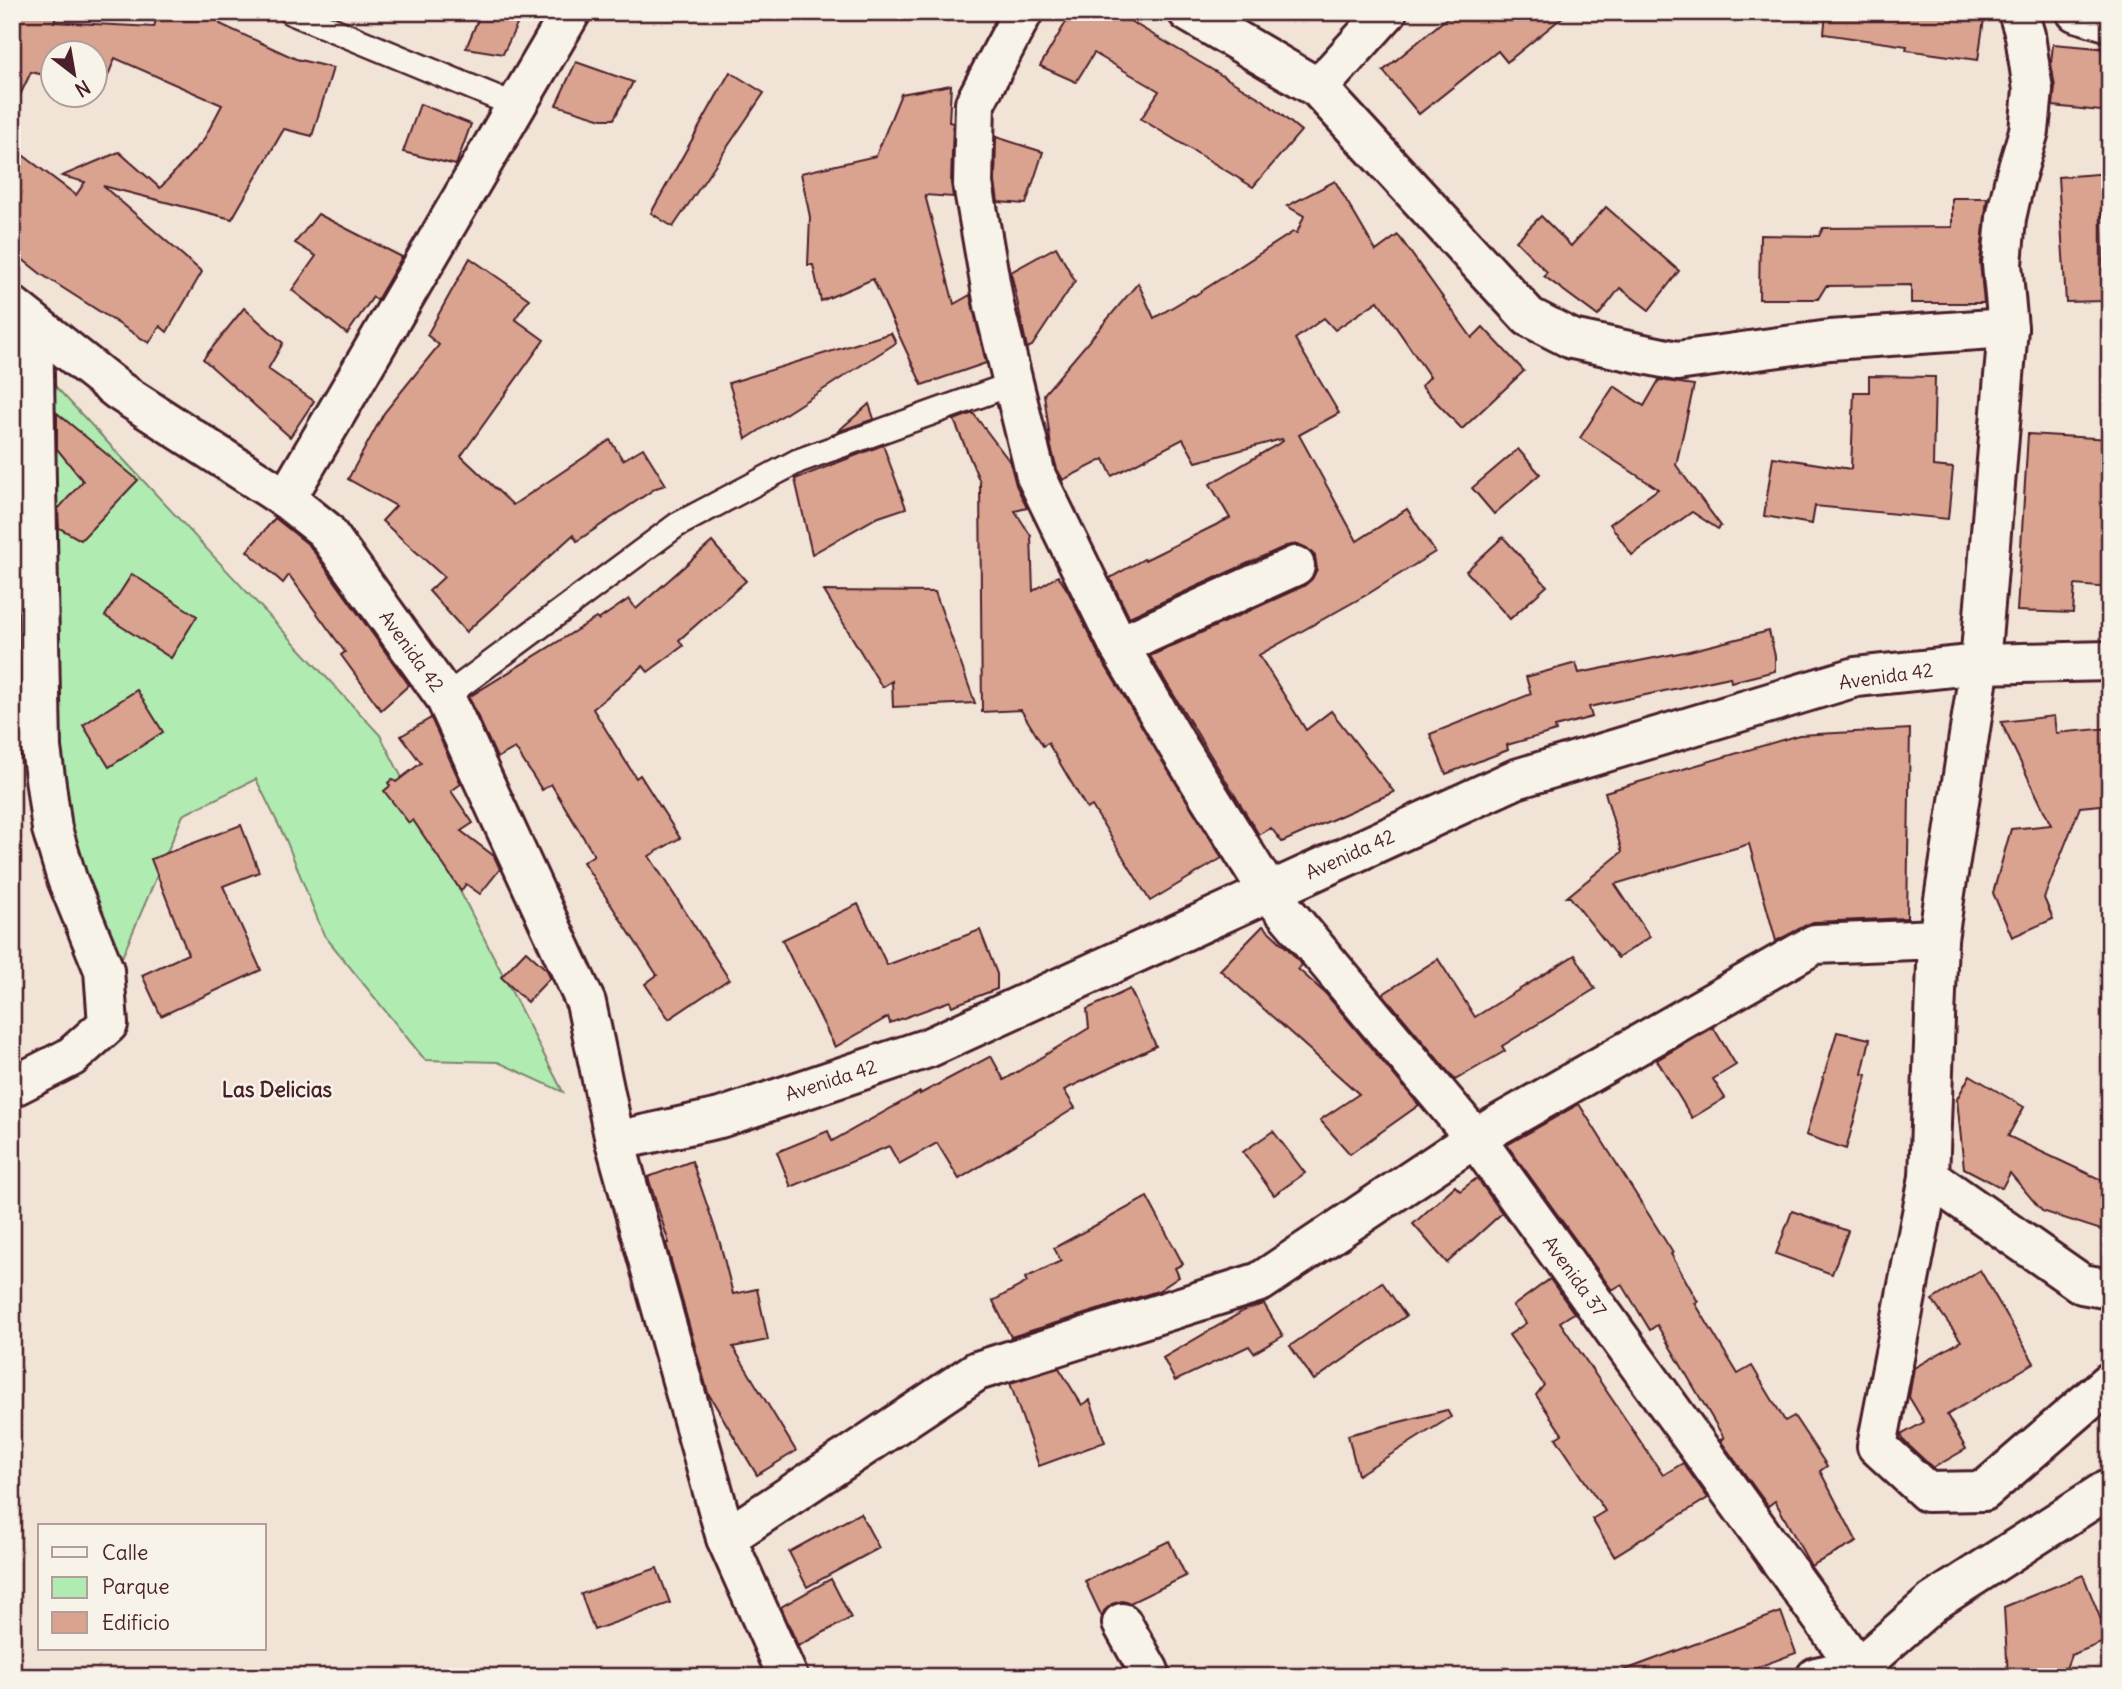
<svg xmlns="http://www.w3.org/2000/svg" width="2122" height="1689" font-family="Delius,sans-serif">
<rect width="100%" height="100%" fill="#f1e3d6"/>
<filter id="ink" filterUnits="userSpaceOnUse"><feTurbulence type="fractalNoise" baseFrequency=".0143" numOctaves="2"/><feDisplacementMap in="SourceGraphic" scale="14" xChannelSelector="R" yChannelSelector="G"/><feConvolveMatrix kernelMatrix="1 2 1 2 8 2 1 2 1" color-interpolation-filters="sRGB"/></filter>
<g filter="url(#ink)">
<path fill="#b0ecb2" stroke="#7d866e" stroke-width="2" d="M 56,387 L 380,735 L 563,1092 L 498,1062 L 425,1060 L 324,935 L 286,840 L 256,779 L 183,815 L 114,976 L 77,887 L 56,756 L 50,416 Z"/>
<g fill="#d9a38f" stroke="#4a1f2b" stroke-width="2">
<path d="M 12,12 L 58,12 L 54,22 L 154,27 L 158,12 L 204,12 L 221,21 L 220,24 L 296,59 L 333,68 L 312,136 L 284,129 L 232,219 L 103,186 L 202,272 L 167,332 L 160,326 L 149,343 L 41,274 L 12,251 L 12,147 L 76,195 L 85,182 L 62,176 L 119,152 L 160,188 L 203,141 L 222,105 L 115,58 L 103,88 L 94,86 L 94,52 L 52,52 L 52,77 L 31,72 L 12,112 Z"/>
<path d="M 481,12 L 523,12 L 503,54 L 466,48 Z"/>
<path d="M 1072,12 L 1115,12 L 1263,100 L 1301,131 L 1253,187 L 1141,119 L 1159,91 L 1094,53 L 1076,82 L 1040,66 Z"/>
<path d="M 1454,12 L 1569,12 L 1507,62 L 1498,51 L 1419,114 L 1383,71 Z"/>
<path d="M 1826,12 L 1985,12 L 1978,60 L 1906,50 L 1907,46 L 1824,34 Z"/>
<path d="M 2053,44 L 2110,49 L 2110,112 L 2053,106 L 2055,87 L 2051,63 Z"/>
<path d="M 576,62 L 633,82 L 614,119 L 602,119 L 556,105 Z"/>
<path d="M 730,72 L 764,93 L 673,227 L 651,213 Z"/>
<path d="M 951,85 L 949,122 L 953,123 L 951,183 L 953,197 L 925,195 L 954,304 L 970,295 L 986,363 L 922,385 L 873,279 L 821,301 L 813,265 L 808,265 L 810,217 L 801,173 L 876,156 L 901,94 Z"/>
<path d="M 420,104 L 471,124 L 456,165 L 403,152 Z"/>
<path d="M 996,137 L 1043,152 L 1026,204 L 998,202 L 995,182 Z"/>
<path d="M 2110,173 L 2110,212 L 2102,213 L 2104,301 L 2066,302 L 2058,177 Z"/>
<path d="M 1335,181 L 1376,251 L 1398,235 L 1472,338 L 1483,327 L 1524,371 L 1462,429 L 1421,386 L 1430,377 L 1378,301 L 1335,330 L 1324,318 L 1295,339 L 1339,413 L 1299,435 L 1357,541 L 1407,509 L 1435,552 L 1368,594 L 1259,655 L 1306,730 L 1331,711 L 1394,792 L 1282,842 L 1271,828 L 1259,835 L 1150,656 L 1304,586 L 1312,579 L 1317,569 L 1315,556 L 1307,548 L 1298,544 L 1286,546 L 1129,617 L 1110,578 L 1144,559 L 1145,560 L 1230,518 L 1210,484 L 1283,441 L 1282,439 L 1196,462 L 1183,439 L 1112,476 L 1104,459 L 1063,480 L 1057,469 L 1051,447 L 1044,394 L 1138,283 L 1154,318 L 1193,295 L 1194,296 L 1293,232 L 1297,233 L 1304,216 L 1287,206 Z"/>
<path d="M 1952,198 L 1987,198 L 1980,262 L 1984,303 L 1911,303 L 1911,285 L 1826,286 L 1818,299 L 1759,299 L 1760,235 L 1819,236 L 1823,228 L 1952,227 Z"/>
<path d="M 1606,207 L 1679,271 L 1649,310 L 1620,288 L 1598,316 L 1544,276 L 1547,272 L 1516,241 L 1541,216 L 1571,246 Z"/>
<path d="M 318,214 L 402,257 L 377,300 L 373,297 L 347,334 L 292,290 L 316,256 L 295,243 Z"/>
<path d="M 1056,247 L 1075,281 L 1032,346 L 1027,348 L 1011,272 Z"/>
<path d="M 470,258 L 529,299 L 515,319 L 544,340 L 461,456 L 513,505 L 610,440 L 623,460 L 643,448 L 666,485 L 656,488 L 577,541 L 573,535 L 466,632 L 429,591 L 444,577 L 382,521 L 396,506 L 348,479 L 384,413 L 439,345 L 427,335 Z"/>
<path d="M 244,308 L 283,343 L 268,369 L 314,401 L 290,437 L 203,359 Z"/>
<path d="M 891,333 L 896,343 L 746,439 L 729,383 Z"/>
<path d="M 1869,376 L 1935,377 L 1933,466 L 1953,468 L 1948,519 L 1815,506 L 1812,524 L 1764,516 L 1773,457 L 1851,469 L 1854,392 L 1869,392 Z"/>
<path d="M 1659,380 L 1694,385 L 1676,465 L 1721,526 L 1718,529 L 1692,512 L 1632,555 L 1610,524 L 1658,489 L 1580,438 L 1614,386 L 1644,406 Z"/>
<path d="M 869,404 L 874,419 L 837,432 Z"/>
<path d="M 57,413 L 138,480 L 81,540 L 59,528 L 58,509 L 83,481 L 57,449 Z"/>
<path d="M 973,413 L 1010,462 L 1016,485 L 1027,508 L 1015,511 L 1031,536 L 1033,591 L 1058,576 L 1068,591 L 1100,657 L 1222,858 L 1150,901 L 1092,806 L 1087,809 L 1048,743 L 1043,746 L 1021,710 L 982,712 L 980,482 L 954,420 Z"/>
<path d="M 2028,434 L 2110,439 L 2110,588 L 2075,585 L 2073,613 L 2017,611 Z"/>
<path d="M 883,445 L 906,508 L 876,518 L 812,554 L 795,479 Z"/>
<path d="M 1518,449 L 1540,474 L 1494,514 L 1472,488 Z"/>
<path d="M 275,518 L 309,545 L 409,685 L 381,710 L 341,655 L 345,652 L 289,575 L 283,583 L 247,551 Z"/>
<path d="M 1503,537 L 1547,586 L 1510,619 L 1466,571 Z"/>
<path d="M 712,542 L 746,581 L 679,640 L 683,646 L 648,672 L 643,666 L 593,709 L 636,778 L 640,775 L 680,838 L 649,856 L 729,979 L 669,1019 L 645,984 L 657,975 L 583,862 L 594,855 L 551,784 L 542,790 L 515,748 L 497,758 L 469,697 L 596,618 L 598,620 L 629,599 L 636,609 Z"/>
<path d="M 132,574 L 197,616 L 171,658 L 105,616 Z"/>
<path d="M 824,591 L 935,592 L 975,703 L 893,707 L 892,681 L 882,687 Z"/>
<path d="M 1769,631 L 1775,656 L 1775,671 L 1731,682 L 1730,677 L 1589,707 L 1592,717 L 1555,727 L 1556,731 L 1507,745 L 1508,750 L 1446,774 L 1430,734 L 1531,694 L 1526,677 L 1576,663 L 1579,673 L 1689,651 Z"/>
<path d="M 137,690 L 163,732 L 109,767 L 83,725 Z"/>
<path d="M 2054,716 L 2056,733 L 2110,728 L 2110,804 L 2080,807 L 2044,898 L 2053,919 L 2012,937 L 1993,893 L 2011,829 L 2051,825 L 2001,722 Z"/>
<path d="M 431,718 L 461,784 L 451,791 L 473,823 L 461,831 L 494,856 L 500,869 L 480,894 L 466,884 L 461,891 L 413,820 L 409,823 L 384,791 L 390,786 L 388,783 L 392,779 L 396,782 L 421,763 L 401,736 Z"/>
<path d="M 1910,729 L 1907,918 L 1813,922 L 1776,941 L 1749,844 L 1615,884 L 1650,937 L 1618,958 L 1570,897 L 1567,897 L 1622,852 L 1605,792 L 1799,735 Z"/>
<path d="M 241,825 L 259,872 L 223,886 L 261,970 L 161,1016 L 142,975 L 188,954 L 151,859 Z"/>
<path d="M 858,904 L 887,965 L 980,930 L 997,974 L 997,989 L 952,1006 L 950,1001 L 890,1023 L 888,1017 L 835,1047 L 782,940 Z"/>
<path d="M 1263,926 L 1289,950 L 1302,965 L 1298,969 L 1326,994 L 1419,1105 L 1350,1154 L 1320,1120 L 1359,1094 L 1220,970 Z"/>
<path d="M 526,951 L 547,970 L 550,978 L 527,1002 L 501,977 Z"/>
<path d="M 1575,955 L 1595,989 L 1502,1046 L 1505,1051 L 1455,1080 L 1383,994 L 1438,959 L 1475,1017 Z"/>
<path d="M 1130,989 L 1156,1046 L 1064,1090 L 1075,1108 L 959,1179 L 937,1143 L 899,1164 L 889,1146 L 791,1187 L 777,1152 L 828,1131 L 832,1141 L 920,1092 L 920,1094 L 991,1056 L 1004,1080 L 1089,1028 L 1087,1009 Z"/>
<path d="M 1713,1027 L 1736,1065 L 1713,1079 L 1725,1098 L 1692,1118 L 1657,1060 Z"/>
<path d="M 1837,1032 L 1870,1039 L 1862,1074 L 1867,1075 L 1846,1149 L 1806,1135 Z"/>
<path d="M 1970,1075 L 2024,1107 L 2008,1136 L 2110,1184 L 2110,1233 L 2042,1211 L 2010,1173 L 2002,1188 L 1964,1168 L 1957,1099 Z"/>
<path d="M 1579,1104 L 1673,1253 L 1671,1254 L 1698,1302 L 1695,1303 L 1738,1374 L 1752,1366 L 1785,1421 L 1794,1416 L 1827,1466 L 1820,1471 L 1857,1542 L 1811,1566 L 1775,1501 L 1768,1506 L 1720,1440 L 1724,1438 L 1657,1325 L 1650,1330 L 1622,1284 L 1612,1290 L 1507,1145 Z"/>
<path d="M 1273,1131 L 1305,1173 L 1274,1195 L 1243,1152 Z"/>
<path d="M 692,1161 L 720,1243 L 733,1294 L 757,1289 L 768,1340 L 733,1347 L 796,1451 L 757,1475 L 708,1393 L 666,1243 L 669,1243 L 648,1177 Z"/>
<path d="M 1477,1178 L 1502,1213 L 1447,1263 L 1413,1224 L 1455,1186 L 1460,1191 Z"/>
<path d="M 1147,1197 L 1183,1264 L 1175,1268 L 1179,1277 L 1158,1291 L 1011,1337 L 993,1301 L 1027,1282 L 1025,1278 L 1061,1261 L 1054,1248 Z"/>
<path d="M 1792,1211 L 1848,1231 L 1832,1274 L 1776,1254 Z"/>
<path d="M 1980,1270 L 2034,1363 L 1947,1415 L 1966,1449 L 1933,1468 L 1905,1442 L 1901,1435 L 1924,1422 L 1909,1397 L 1914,1368 L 1961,1341 L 1932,1300 Z"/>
<path d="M 1550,1279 L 1574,1313 L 1560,1322 L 1663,1475 L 1683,1463 L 1708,1498 L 1614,1556 L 1592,1519 L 1605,1511 L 1556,1438 L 1562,1434 L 1536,1395 L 1544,1385 L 1509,1335 L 1526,1323 L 1513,1306 Z"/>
<path d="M 1382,1282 L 1406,1316 L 1314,1380 L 1290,1346 Z"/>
<path d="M 1264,1304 L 1283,1336 L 1254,1353 L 1249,1346 L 1175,1381 L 1163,1358 L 1247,1309 Z"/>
<path d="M 1059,1368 L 1082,1405 L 1090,1400 L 1105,1442 L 1039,1466 L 1010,1383 Z"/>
<path d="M 1447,1410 L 1451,1417 L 1358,1475 L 1348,1435 Z"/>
<path d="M 860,1513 L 879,1548 L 807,1587 L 789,1552 Z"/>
<path d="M 1169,1541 L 1186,1576 L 1130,1603 L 1122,1601 L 1112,1604 L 1104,1611 L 1102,1617 L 1085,1581 Z"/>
<path d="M 657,1568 L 670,1603 L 594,1630 L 581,1594 Z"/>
<path d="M 2083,1575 L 2109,1640 L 2071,1655 L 2064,1674 L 2008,1677 L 2004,1607 Z"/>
<path d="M 831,1579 L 851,1618 L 798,1646 L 781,1607 Z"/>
<path d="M 1781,1612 L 1796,1653 L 1731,1677 L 1618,1677 L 1617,1673 Z"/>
</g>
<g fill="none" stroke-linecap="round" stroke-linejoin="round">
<g stroke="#4a1f2b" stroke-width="28">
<g id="service">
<path d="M 290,12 L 517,106"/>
<path d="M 445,697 L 677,525 L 798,461 L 1012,384"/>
</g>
</g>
<g stroke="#4a1f2b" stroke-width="44">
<g id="minor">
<path d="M 1023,12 L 975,103 L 973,184 L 994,305 L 1036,476 L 1119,646 L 1177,745 L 1268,891 L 1475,1138 L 1858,1668 L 1858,1677"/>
<path d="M 1188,12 L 1318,88 L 1529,317 L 1572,339 L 1677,361 L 1830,340 L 2008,328"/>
<path d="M 2076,12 L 2110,22"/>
<path d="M 1318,88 L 1387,12"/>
<path d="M 12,306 L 119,391 L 286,499 L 325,530 L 445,697 L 586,1003 L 615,1141 L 726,1538 L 788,1677"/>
<path d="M 286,499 L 571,12"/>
<path d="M 1119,646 L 1295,566"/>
<path d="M 1938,939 L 1980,664 L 2008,328 L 2002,264 L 2006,218 L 2015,178 L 2029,131 L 2033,90 L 2025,35 L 2018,12"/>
<path d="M 12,1087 L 71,1057 L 108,1024 L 104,970 L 67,879 L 52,829 L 41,748 L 33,323"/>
<path d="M 615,1141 L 720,1118 L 928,1048 L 1516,779 L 1856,677 L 1980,664 L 2110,661"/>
<path d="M 1929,1177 L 1877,1446 L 1927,1492 L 1984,1491 L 2110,1382"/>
<path d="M 726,1538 L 977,1371 L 1260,1282 L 1475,1138 L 1815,944 L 1938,939 L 1929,1177 L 2082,1284 L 2110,1289"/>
<path d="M 1122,1623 L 1149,1671 L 1149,1677"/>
<path d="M 1816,1677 L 1858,1668 L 1933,1602 L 2110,1488"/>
</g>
</g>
<use href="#service" stroke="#f7f3e8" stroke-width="23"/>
<use href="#minor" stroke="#f7f3e8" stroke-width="38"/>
</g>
</g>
<g text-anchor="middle" stroke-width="5" stroke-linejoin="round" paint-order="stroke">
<g font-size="19" fill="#4a1f2b" stroke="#f7f3e8">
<text transform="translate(412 651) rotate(54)" y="7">Avenida 42</text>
<text transform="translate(1886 676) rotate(-8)" y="7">Avenida 42</text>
<text transform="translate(1350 854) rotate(-24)" y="7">Avenida 42</text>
<text transform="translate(831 1080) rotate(-18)" y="7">Avenida 42</text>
<text transform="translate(1575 1276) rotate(54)" y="7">Avenida 37</text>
</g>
<g font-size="21" font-weight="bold" fill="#4a1f2b" stroke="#f7f3e8">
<text x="277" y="1097">Las Delicias</text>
</g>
</g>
<rect width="2122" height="1689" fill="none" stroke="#f7f3e8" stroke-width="42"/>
<rect x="21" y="21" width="2080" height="1647" fill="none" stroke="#4a1f2b" stroke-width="2.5" filter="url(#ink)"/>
<rect x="38" y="1524" width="228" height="126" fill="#f7f3e8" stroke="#b29e9c" stroke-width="2"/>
<rect x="52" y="1547" width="35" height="10" fill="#f7f3e8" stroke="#b29e9c" stroke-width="2"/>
<text x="102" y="1560" font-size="21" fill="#4a1f2b">Calle</text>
<rect x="52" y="1577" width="35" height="21" fill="#b0ecb2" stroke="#b29e9c" stroke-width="2"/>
<text x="102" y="1594" font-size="21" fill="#4a1f2b">Parque</text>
<rect x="52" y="1612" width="35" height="21" fill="#d9a38f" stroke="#b29e9c" stroke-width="2"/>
<text x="102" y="1630" font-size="21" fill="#4a1f2b">Edificio</text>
<g transform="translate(74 74) rotate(149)"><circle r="33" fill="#f7f3e8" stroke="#b29e9c" stroke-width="2"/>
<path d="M0-5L12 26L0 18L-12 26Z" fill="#4a1f2b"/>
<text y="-10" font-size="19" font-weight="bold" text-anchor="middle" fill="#4a1f2b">N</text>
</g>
</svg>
